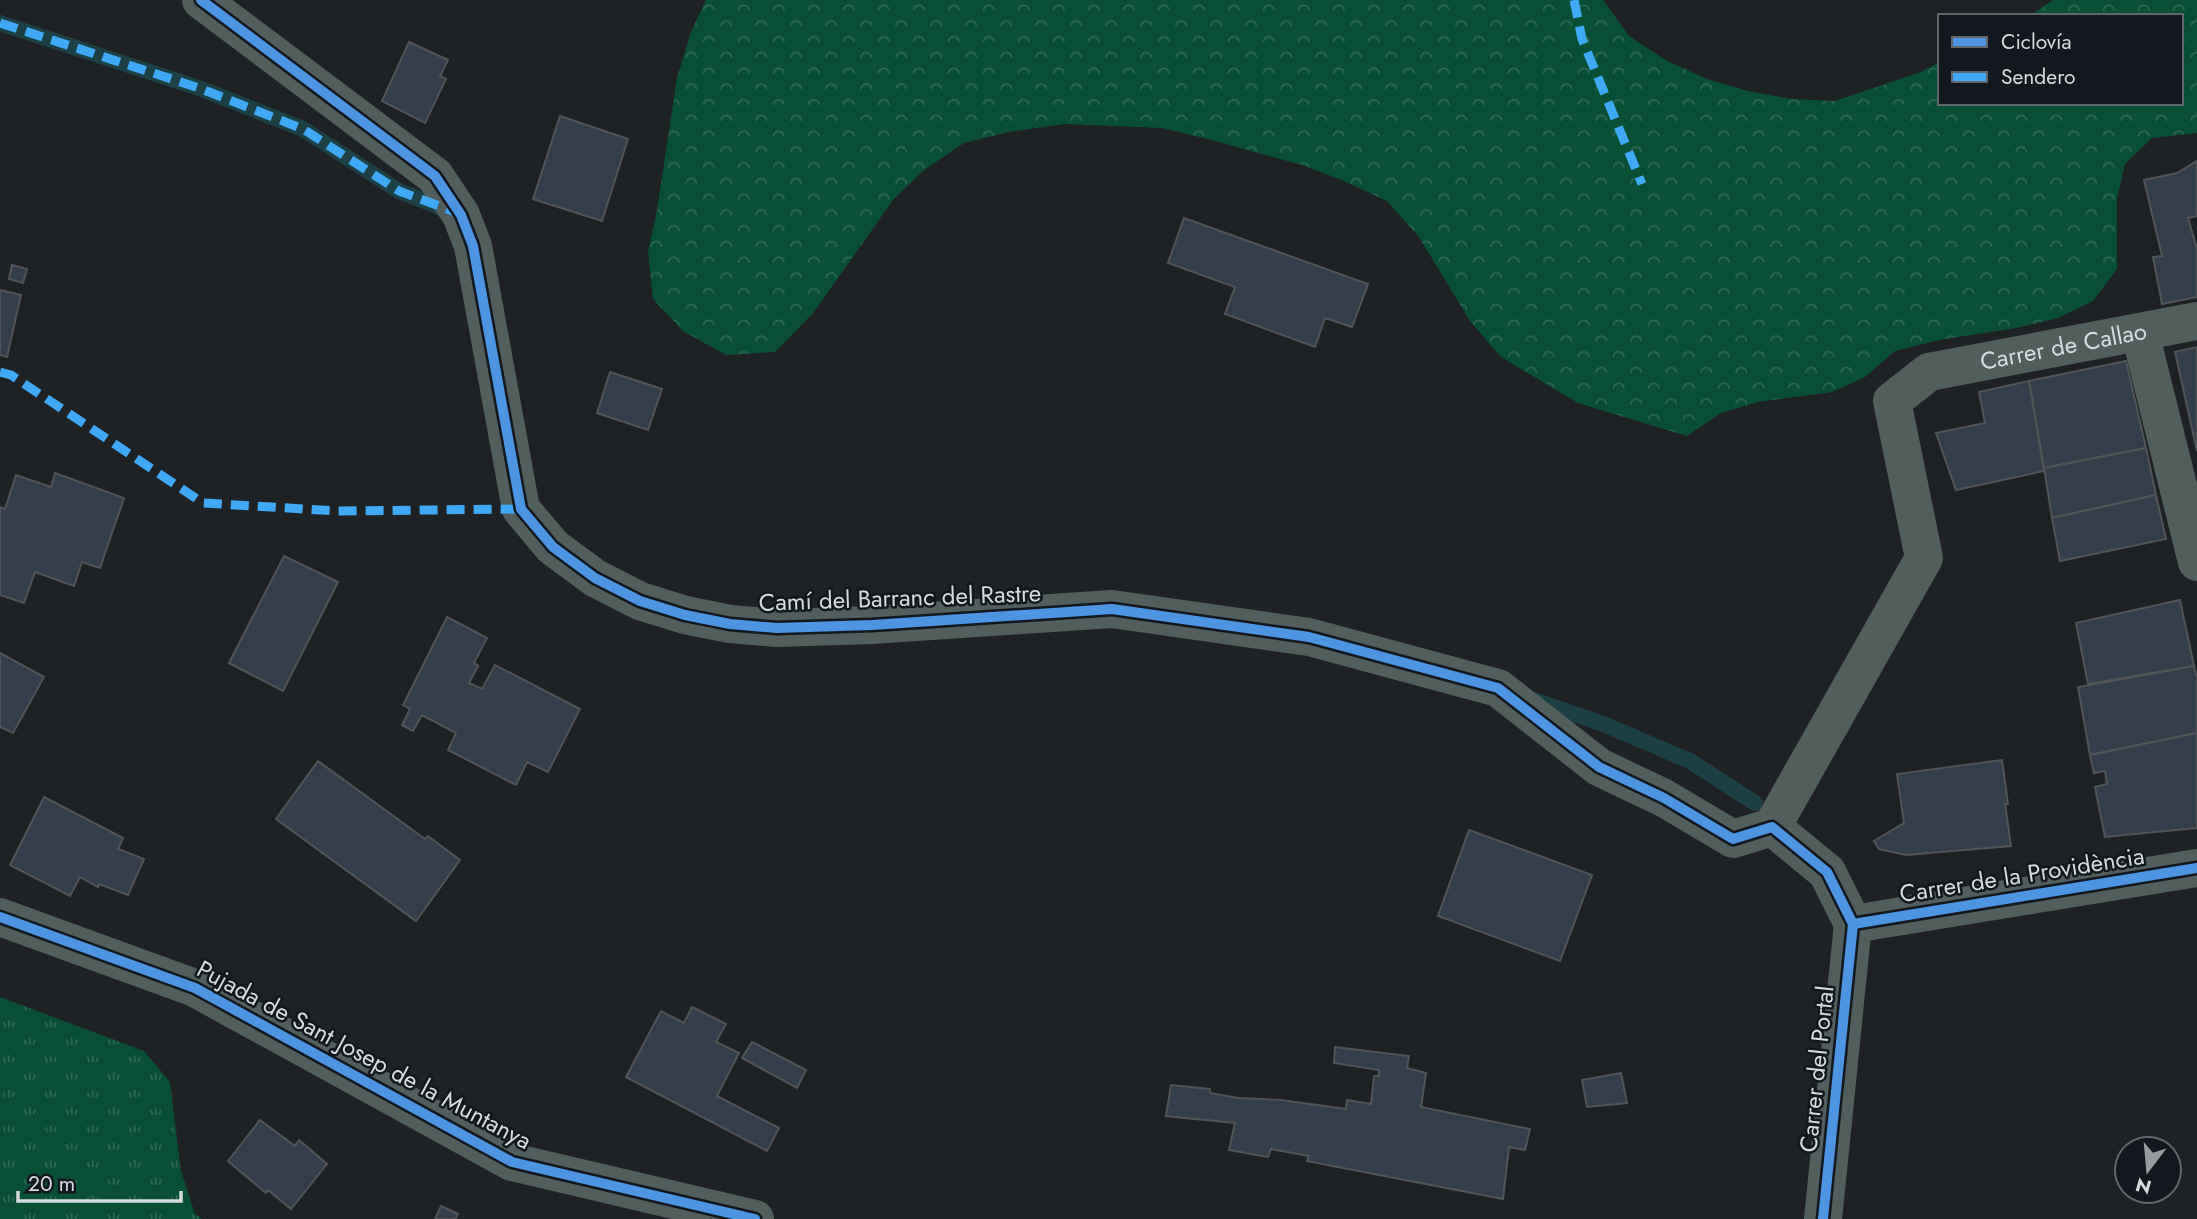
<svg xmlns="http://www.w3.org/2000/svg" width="2197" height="1219" font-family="Jost,sans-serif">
<defs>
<pattern id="grass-tufts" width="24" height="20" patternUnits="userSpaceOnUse" patternTransform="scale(1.75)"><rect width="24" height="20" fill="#094f36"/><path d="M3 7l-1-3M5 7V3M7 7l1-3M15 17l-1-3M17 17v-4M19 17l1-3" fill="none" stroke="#2c6853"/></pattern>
<pattern id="forest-crowns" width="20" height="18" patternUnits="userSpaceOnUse" patternTransform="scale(1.75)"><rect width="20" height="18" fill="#094f36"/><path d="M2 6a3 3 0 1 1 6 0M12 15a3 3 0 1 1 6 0" fill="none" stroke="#2c6853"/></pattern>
</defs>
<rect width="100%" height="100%" fill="#1f2225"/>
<path fill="url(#grass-tufts)" d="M 0,997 L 144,1051 L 170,1082 L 181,1171 L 195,1214 L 202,1219 L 0,1219 Z"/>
<path fill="url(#forest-crowns)" d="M 706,0 L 1603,0 L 1629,36 L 1667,61 L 1707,79 L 1748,91 L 1791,99 L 1835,101 L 1921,72 L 1940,62 L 1940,103 L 2181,103 L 2181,16 L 2029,16 L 2053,0 L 2197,0 L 2197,133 L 2152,138 L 2125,164 L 2117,198 L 2117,269 L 2093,301 L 2058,318 L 2016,328 L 1939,340 L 1895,351 L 1865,377 L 1832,392 L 1758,402 L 1721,413 L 1687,436 L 1578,403 L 1501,357 L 1470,321 L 1419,237 L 1387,201 L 1342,180 L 1302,165 L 1208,139 L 1162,128 L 1065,124 L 1009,132 L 964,143 L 924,170 L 893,200 L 814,312 L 775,352 L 726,355 L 683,331 L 653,299 L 648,252 L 657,210 L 677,78 L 691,32 Z"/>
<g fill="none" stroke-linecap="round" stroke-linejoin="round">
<g stroke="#1d4044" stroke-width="16">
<path d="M 0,23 L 199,88 L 303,129 L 399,191 L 448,210"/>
<path d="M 1534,700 L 1606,725 L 1690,761 L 1755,803"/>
</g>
</g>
<g fill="#343d4a" stroke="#515457" stroke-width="2">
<path d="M 409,42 L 448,60 L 440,76 L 446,79 L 425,123 L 382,101 Z"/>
<path d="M 560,116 L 628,139 L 602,221 L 533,199 Z"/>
<path d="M 2197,161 L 2197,216 L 2188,218 L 2197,249 L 2197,297 L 2162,304 L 2153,257 L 2162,256 L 2144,180 L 2177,173 Z"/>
<path d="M 1184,218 L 1368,284 L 1352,327 L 1325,318 L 1315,347 L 1225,314 L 1235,287 L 1168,263 Z"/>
<path d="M 12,265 L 27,269 L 23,283 L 9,279 Z"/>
<path d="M 0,290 L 21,295 L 7,357 L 0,355 Z"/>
<path d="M 2197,347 L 2197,451 L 2175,352 Z"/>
<path d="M 2126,361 L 2146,448 L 2044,468 L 2029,381 Z"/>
<path d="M 610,372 L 662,389 L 648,430 L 597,413 Z"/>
<path d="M 2029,381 L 2044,471 L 1956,490 L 1936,433 L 1985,423 L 1979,392 Z"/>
<path d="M 2146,448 L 2156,495 L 2052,518 L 2044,468 Z"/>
<path d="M 55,473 L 124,498 L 100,568 L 82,562 L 74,586 L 35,572 L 24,603 L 0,595 L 0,507 L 5,509 L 16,475 L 51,487 Z"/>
<path d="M 2156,495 L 2166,539 L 2060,561 L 2052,518 Z"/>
<path d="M 284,556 L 338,582 L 283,691 L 229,663 Z"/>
<path d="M 2180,600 L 2194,666 L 2088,684 L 2076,623 Z"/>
<path d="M 447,617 L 487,638 L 474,663 L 478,666 L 469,683 L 482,689 L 495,665 L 580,709 L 548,772 L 527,762 L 516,785 L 448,750 L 456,733 L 422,715 L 413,731 L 402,725 L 410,709 L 403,705 Z"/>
<path d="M 0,653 L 44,677 L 13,733 L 0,727 Z"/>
<path d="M 2194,666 L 2197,678 L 2197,733 L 2090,755 L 2078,687 Z"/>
<path d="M 2197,733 L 2197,828 L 2105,837 L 2095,787 L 2107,784 L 2105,771 L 2094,773 L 2090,755 Z"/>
<path d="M 2002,760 L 2008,804 L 2005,804 L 2011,846 L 1906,855 L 1879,849 L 1874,841 L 1904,823 L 1897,774 Z"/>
<path d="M 318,761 L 425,839 L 428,836 L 460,860 L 416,921 L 276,819 Z"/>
<path d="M 44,797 L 123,838 L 118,849 L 144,859 L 128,895 L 99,884 L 98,887 L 80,877 L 70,896 L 10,865 Z"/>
<path d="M 1469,830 L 1592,875 L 1560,961 L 1438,916 Z"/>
<path d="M 692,1007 L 726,1024 L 716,1042 L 739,1053 L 717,1096 L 779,1128 L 767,1151 L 626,1077 L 661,1011 L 684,1023 Z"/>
<path d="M 752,1042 L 806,1070 L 797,1088 L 742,1058 Z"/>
<path d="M 1335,1047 L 1409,1056 L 1407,1068 L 1426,1073 L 1421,1107 L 1530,1129 L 1525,1150 L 1509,1147 L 1503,1199 L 1307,1161 L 1309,1156 L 1271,1149 L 1268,1157 L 1229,1150 L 1235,1123 L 1166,1116 L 1171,1085 L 1210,1089 L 1210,1093 L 1238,1098 L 1281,1100 L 1346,1109 L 1347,1100 L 1371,1104 L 1374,1076 L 1379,1076 L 1379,1070 L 1334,1063 Z"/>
<path d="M 1621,1073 L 1627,1103 L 1587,1107 L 1582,1080 Z"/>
<path d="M 260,1120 L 295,1146 L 299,1140 L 327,1164 L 291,1209 L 268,1190 L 266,1193 L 228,1161 Z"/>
<path d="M 441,1206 L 458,1214 L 455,1219 L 435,1219 Z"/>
</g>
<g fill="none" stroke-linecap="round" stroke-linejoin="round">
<g stroke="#525e5b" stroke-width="38">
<path d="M 201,0 L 435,176 L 461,215 L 473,246 L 521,509 L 553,547 L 595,578 L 640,601 L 685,615 L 730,624 L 777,628 L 872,625 L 1112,609 L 1309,637 L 1498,688 L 1599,767 L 1664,798 L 1733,839 L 1772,827 L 1827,872 L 1853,924"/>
<path d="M 2140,333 L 2197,562"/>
<path id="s1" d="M 1772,827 L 1924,558 L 1892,401 L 1929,372 L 2197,321"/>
<path d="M 0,917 L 195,988 L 512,1162 L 755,1219"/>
<path d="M 1853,924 L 2197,868"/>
<path d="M 1823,1219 L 1853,924"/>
</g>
<g stroke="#3fa9f5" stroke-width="9" stroke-dasharray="18 9" stroke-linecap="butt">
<path d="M 1574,0 L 1582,39 L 1642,184"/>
<path d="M 0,23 L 199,88 L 303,129 L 399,191 L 458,213"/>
<path d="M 0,372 L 11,375 L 203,503 L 338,511 L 521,509"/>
</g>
<g stroke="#13181f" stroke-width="15">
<g id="cycleway">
<path d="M 201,0 L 435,176 L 461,215 L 473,246 L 521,509 L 553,547 L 595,578 L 640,601 L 685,615 L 730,624 L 777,628 L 872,625 L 1112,609 L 1309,637 L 1498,688 L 1599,767 L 1664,798 L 1733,839 L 1772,827 L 1827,872 L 1853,924"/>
<path d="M 0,917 L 195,988 L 512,1162 L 755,1219"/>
<path d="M 1853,924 L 2197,868"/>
<path d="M 1823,1219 L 1853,924"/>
</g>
</g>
<use href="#cycleway" stroke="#4d94e3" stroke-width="10"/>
</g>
<g text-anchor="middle" stroke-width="5" stroke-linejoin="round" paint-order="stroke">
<g font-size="24" fill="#d7dbe0" stroke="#13181f">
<text dy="8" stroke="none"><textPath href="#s1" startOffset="653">Carrer de Callao</textPath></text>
<text transform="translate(900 598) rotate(-2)" y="8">Camí del Barranc del Rastre</text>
<text transform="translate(2022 875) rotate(-9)" y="8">Carrer de la Providència</text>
<text transform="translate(364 1055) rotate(28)" y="8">Pujada de Sant Josep de la Muntanya</text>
<text transform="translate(1817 1069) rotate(-84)" y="8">Carrer del Portal</text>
</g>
</g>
<rect x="1938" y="14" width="245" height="91" fill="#13181f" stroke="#61666c" stroke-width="2"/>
<rect x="1952" y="37" width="35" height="10" fill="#4d94e3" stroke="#61666c" stroke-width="2"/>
<text x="2001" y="49" font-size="21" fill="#d7dbe0">Ciclovía</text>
<rect x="1952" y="72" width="35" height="10" fill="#3fa9f5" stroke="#61666c" stroke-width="2"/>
<text x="2001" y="84" font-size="21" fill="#d7dbe0">Sendero</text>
<g transform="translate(2148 1170) rotate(196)"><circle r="33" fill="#13181f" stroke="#61666c" stroke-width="2"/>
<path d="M0-5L12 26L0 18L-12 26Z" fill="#979a9f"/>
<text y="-10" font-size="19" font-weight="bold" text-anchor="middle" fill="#d7dbe0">N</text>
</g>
<path d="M18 1191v10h163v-10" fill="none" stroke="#d7dbe0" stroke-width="3.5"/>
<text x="28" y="1191" font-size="21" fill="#d7dbe0" stroke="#13181f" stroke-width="5" paint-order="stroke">20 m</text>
</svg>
